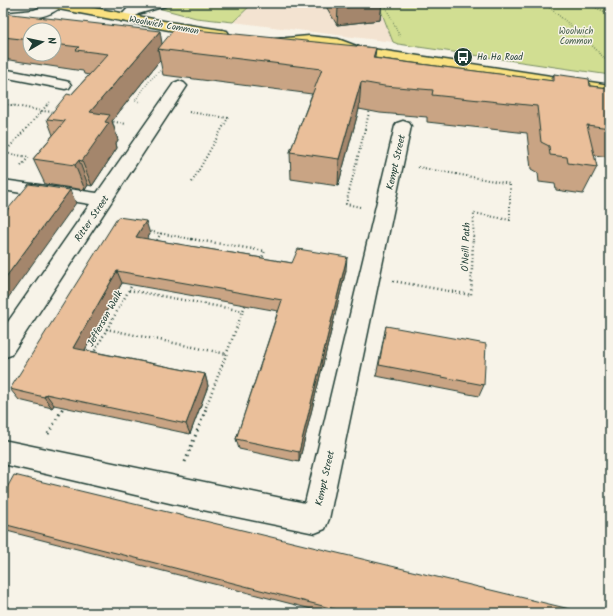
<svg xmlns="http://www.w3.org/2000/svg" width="613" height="616" font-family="Kalam,sans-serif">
<rect width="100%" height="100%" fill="#f7f3e8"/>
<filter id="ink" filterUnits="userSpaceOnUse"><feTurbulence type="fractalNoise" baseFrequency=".025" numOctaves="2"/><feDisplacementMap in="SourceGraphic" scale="8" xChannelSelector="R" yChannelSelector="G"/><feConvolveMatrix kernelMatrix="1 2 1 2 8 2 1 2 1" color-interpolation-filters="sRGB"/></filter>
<g filter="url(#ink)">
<path fill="#f3e3d1" d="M 253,3 L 378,3 L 393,42 L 233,22 Z"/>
<g fill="#d1de92" stroke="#788e63">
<path d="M 113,3 L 253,3 L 233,22 L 196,18 L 158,8 Z"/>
<path d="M 378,3 L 610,3 L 610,75 L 398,44 L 393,42 Z"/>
</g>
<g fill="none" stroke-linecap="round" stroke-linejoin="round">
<g stroke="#1f3d34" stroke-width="3">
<path id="lane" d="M 3,69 L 65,81 L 69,82 L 71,85 L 69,88 L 65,89 L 3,77 Z"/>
</g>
<g stroke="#1f3d34" stroke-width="3">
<g id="street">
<path d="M 147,3 L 167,3 L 165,6 L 138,14 L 131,21 L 121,21 L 119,18 L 128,8 Z"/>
<path d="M 179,81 L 184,83 L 187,86 L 11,355 L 3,358 L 3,329 L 90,204 L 3,190 L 3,180 L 97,193 L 174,83 Z"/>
<path d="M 403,121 L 409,123 L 411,126 L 329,519 L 325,529 L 315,533 L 174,504 L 3,464 L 3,440 L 305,503 L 395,126 L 397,123 Z"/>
</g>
</g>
<g stroke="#1f3d34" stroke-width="3">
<path id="secondary" d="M 50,3 L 61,3 L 62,5 C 52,19 19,20 3,21 L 3,13 L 34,10 Z"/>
</g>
<g stroke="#1f3d34" stroke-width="3">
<g id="highway">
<path d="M 42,3 L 68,3 L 169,22 L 222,30 L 227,31 L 229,34 L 227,37 L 222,38 L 169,30 L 48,7 L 44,6 Z"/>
<path d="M 309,36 L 338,39 L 359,47 L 610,85 L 610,95 L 355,55 L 341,55 L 339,52 L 341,49 C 327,45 314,43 300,44 C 292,44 283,47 275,45 L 273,42 L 275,39 Z"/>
</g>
</g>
<g stroke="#1f3d34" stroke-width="1.5" stroke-dasharray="0.5 2" stroke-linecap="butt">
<path d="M 384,3 L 400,37"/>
<path d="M 544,3 L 582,35 L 610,64"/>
<path d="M 585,3 L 610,14"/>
<path d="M 141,102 L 135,101 L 150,80 L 161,70"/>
<path d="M 3,104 L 17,106"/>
<path d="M 46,106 L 50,102"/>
</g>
<g stroke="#1f3d34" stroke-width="2" stroke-dasharray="1 2.5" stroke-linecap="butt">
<path d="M 11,105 L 42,111"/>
<path d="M 47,105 L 42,111 L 55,112"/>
<path d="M 189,112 L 228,118 L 191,184"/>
<path d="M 110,121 L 126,124"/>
<path d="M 21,166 L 29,157 L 4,153 L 42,111"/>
<path d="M 418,167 L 510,184 L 510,220 L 474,213 L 473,240"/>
<path d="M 360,207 L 346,204 L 370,109"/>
<path d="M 147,231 L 197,240"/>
<path d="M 157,240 L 161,233"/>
</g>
<g stroke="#1f3d34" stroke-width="2.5" stroke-dasharray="1 3" stroke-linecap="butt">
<path d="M 191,239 L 265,251 L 261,260"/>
<path d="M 156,242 L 158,239"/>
<path d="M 393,281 L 471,295 L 473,239"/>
<path d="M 129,290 L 243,311"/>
<path d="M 106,329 L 227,354"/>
<path d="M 93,354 L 133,283"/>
<path d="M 63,407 L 64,405"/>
<path d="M 206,407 L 246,303"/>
</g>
<g stroke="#1f3d34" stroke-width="3" stroke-dasharray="1.5 4" stroke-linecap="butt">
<path d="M 48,434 L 64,406"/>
<path d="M 185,462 L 207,406"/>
</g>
<use href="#lane" fill="#f7f3e8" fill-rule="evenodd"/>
<use href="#street" fill="#f7f3e8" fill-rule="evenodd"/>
<use href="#secondary" fill="#f7f3e8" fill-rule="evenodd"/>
<use href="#highway" fill="#fae180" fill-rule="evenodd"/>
</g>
<g fill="#c9a484" stroke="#1f3d34" fill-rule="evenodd">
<path d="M 324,3 L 382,3 L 380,20 L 337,25 Z"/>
<path d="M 3,13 L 162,44 L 375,58 L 551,81 L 554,74 L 590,86 L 610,88 L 610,157 L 594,155 L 597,167 L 583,194 L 556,190 L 555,184 L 539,182 L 538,173 L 531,169 L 527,133 L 427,122 L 427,117 L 380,113 L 359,109 L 338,186 L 291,179 L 290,152 L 312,94 L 163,75 L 160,60 L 112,121 L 118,140 L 116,143 L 117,148 L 92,186 L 88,185 L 85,190 L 45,184 L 33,159 L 53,135 L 47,119 L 71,95 L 89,75 L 84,74 L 83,71 L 3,59 ZM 30,30 L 54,30 L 54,54 L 30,54 Z"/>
<path d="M 150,234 L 147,239 L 292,263 L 346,270 L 299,462 L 239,449 L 236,439 L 278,311 L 122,283 L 85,350 L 205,374 L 208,386 L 190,434 L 54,405 L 52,408 L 19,400 L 10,389 Z"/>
<path d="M 386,326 L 484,385 L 479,396 L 376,376 Z"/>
<path d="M 3,495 L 582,613 L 327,613 L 3,530 Z"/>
</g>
<g fill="#a4866c" stroke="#1f3d34">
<path d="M 382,3 L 380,20 L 337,25 L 338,8 Z"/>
<path d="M 160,31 L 163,50 L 158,49 L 160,60 L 112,121 L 118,140 L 116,143 L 117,148 L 92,186 L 82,161 L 90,112 Z"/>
<path d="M 376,48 L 373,74 L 370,84 L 373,58 Z"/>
<path d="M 361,82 L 359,109 L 338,186 L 339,159 Z"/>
<path d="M 79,160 L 88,185 L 85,190 L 75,165 Z"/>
<path d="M 70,190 L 76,203 L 3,305 L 3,281 Z"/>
<path d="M 146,221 L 150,234 L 141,250 L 136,237 Z"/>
<path d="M 347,257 L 346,270 L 299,462 L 299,452 Z"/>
<path d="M 117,271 L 122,283 L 80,359 L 73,348 Z"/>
<path d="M 205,374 L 208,386 L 190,434 L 186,424 Z"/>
<path d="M 46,394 L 54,405 L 52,408 L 44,397 Z"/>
</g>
<g fill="#eabf9a" stroke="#1f3d34">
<path d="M 335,3 L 382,3 L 338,8 Z"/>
<path d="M 3,13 L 160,31 L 90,112 L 110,115 L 105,122 L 109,123 L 82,161 L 79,160 L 75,165 L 33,159 L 65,121 L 47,119 L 67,94 L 71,95 L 108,54 L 76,50 L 79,47 L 54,44 L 54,30 L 30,30 L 30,40 L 3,37 Z"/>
<path d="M 175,28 L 376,48 L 373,58 L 554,81 L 554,74 L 589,79 L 590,86 L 610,88 L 610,128 L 587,125 L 597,167 L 568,163 L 567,157 L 550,155 L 549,146 L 541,142 L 537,106 L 432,95 L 433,90 L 384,86 L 361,82 L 339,159 L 290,152 L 322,69 L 158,49 Z"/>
<path d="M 29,184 L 70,190 L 3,281 L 3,215 Z"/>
<path d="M 118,217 L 146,221 L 136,237 L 292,263 L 298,249 L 347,257 L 299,452 L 236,439 L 282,300 L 117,271 L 73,348 L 205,374 L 186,424 L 46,394 L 44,397 L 10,389 Z"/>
<path d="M 386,326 L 486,344 L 484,385 L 379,365 Z"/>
<path d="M 14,475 L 582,612 L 582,613 L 350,613 L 3,524 L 3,495 Z"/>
</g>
</g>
<defs>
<g id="bus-disc" transform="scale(1)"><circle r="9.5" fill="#1f3d34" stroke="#f7f3e8"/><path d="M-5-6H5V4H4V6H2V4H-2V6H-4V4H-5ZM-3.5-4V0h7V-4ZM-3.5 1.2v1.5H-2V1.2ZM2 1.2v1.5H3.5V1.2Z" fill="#fff"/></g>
</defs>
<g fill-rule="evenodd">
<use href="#bus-disc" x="463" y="57"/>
</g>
<g text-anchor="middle" stroke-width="3" stroke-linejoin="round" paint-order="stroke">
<g font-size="9" fill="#1f3d34" stroke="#f7f3e8">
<text transform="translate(164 25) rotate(10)" y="3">Woolwich Common</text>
</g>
<g font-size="9" fill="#435d47" stroke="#f7f3e8">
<text x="576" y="34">Woolwich<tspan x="576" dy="10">Common</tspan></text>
</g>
<g font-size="9" fill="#1f3d34" stroke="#f7f3e8" text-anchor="start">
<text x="477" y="60">Ha Ha Road</text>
</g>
<g font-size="10" fill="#1f3d34" stroke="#f7f3e8">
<text transform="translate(395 162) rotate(-77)" y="4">Kempt Street</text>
<text transform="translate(91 218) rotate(-56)" y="4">Ritter Street</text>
<text transform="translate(465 247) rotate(-88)" y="4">O'Neill Path</text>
<text transform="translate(104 318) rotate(-61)" y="4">Jefferson Walk</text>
<text transform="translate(324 478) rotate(-77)" y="4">Kempt Street</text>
</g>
</g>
<rect width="613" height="616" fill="none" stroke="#f7f3e8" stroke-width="16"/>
<rect x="8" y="8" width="597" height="600" fill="none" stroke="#1f3d34" stroke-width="1.5" filter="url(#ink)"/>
<g transform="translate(42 42) rotate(81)"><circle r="19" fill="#f7f3e8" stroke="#a1aaa0"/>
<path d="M0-3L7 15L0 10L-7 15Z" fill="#1f3d34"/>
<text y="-6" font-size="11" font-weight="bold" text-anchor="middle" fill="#1f3d34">N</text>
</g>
</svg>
